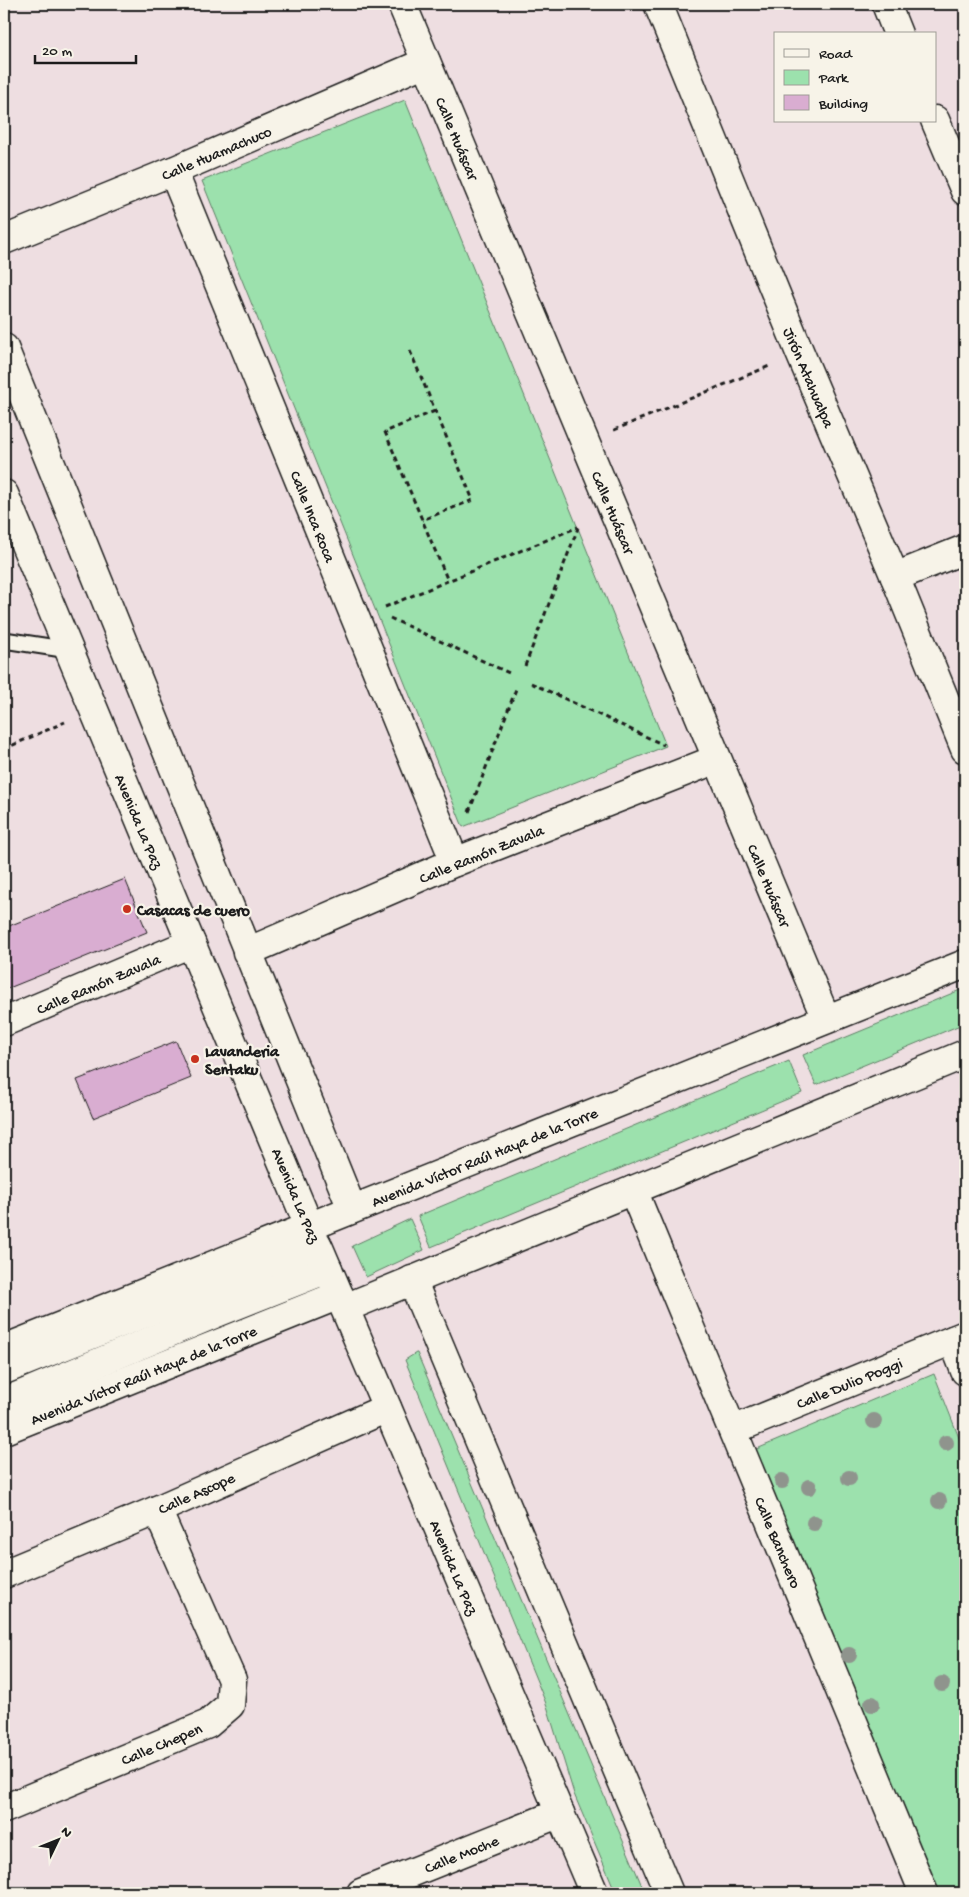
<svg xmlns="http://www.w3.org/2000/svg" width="969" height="1897" font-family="'Gochi Hand',sans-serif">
<rect width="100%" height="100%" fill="#eedee1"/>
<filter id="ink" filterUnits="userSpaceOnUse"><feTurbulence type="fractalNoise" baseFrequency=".02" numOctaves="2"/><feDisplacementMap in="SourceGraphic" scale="10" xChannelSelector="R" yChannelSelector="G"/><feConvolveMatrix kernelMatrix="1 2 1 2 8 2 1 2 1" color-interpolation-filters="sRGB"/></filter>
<g filter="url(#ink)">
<g fill="#9ce1ad" stroke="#5c7e64">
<path d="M 405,100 L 666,746 L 463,827 L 202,181 Z"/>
<path d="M 965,988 L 965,1023 L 816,1085 L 803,1055 Z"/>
<path d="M 789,1061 L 802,1093 L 431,1247 L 418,1216 Z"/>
<path d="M 410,1219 L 424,1250 L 366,1277 L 352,1246 Z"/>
<path d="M 416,1353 L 417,1353 L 645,1893 L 616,1893 L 574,1794 L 547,1706 L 405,1360 Z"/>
<path d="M 934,1374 L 965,1453 L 965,1893 L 936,1893 L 752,1451 Z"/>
</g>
<g fill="#d9add1" stroke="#1c1c1c">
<path d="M 125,879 L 147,932 L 4,990 L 4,928 Z"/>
<path d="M 176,1041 L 191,1078 L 93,1118 L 77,1080 Z"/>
</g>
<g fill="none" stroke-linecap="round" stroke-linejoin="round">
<g stroke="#1c1c1c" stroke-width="19">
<path id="service" d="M 4,640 L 69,650"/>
</g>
<g stroke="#1c1c1c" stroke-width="31">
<g id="minor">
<path d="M 402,4 L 826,1019"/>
<path d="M 886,4 L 898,34"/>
<path d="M 935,120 L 965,191"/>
<path d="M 173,171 L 455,862"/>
<path d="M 4,240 L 173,171 L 426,62"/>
<path d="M 4,348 L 352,1209"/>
<path d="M 895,577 L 965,549"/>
<path d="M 247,952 L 455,862 L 717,759"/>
<path d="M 4,1022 L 191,943"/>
<path d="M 633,1190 L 924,1893"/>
<path d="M 412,1280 L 669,1893"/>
<path d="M 953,1340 L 965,1371"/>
<path d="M 733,1430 L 965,1335"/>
<path d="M 4,1574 L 157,1510 L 387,1408"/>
<path d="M 4,1809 L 208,1724 L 230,1705 L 232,1680 L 157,1510"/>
<path d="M 361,1893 L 560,1813"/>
</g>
</g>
<g stroke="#1c1c1c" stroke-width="31">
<g id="tertiary">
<path d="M 658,4 L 800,353 L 895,577 L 965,749"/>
<path d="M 4,494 L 309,1226"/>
</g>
</g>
<g stroke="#1c1c1c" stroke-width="31">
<g id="secondary">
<path d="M 319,1248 L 594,1893"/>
<path d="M 345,1308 L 965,1054"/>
<path d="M 4,1349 L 965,964"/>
<path d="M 4,1430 L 339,1295"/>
</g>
</g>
<g stroke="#1c1c1c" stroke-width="31">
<g id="trunk">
<path d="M 4,1370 L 317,1244"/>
<path d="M 4,1402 L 219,1312 L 328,1269"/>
</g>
</g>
<g stroke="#1c1c1c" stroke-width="3" stroke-dasharray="5 4" stroke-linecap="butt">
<path d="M 410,351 L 473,500 L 422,520"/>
<path d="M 435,411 L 385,432 L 448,581"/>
<path d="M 614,430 L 772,365"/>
<path d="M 385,607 L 578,527"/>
<path d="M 390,618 L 509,673"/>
<path d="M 525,666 L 578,528"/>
<path d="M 531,683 L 664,745"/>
<path d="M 4,749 L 65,722"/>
<path d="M 469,812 L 516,689"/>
</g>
<use href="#service" stroke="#f7f3e8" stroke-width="15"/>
<use href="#minor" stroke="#f7f3e8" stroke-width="28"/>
<use href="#tertiary" stroke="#f7f3e8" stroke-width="28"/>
<use href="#secondary" stroke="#f7f3e8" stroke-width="28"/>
<use href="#trunk" stroke="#f7f3e8" stroke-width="28"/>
</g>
<g fill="#8f948d">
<circle cx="874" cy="1421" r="8"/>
<circle cx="946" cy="1443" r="8"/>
<circle cx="849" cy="1478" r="8"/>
<circle cx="782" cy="1481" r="8"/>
<circle cx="809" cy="1487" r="8"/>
<circle cx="939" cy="1501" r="8"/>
<circle cx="814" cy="1523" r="8"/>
<circle cx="849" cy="1655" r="8"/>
<circle cx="942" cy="1684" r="8"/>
<circle cx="872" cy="1704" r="8"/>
</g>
</g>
<g fill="#c8321e" stroke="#f7f3e8" stroke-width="2">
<circle cx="127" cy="909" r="5"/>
<circle cx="195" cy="1059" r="5"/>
</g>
<g text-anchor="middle" stroke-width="4.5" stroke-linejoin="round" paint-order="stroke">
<g font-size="16" fill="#1c1c1c" stroke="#f7f3e8">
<text transform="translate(458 138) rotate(67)" y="6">Calle Huáscar</text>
<text transform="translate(216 152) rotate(-23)" y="6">Calle Huamachuco</text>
<text transform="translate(810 377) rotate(67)" y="6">Jirón Atahualpa</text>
<text transform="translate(614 512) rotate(67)" y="6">Calle Huáscar</text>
<text transform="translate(314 516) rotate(68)" y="6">Calle Inca Roca</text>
<text transform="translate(140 821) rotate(67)" y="6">Avenida La Paz</text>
<text transform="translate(481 853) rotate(-22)" y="6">Calle Ramón Zavala</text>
<text transform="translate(770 885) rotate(67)" y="6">Calle Huáscar</text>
<text transform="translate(98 983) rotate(-23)" y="6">Calle Ramón Zavala</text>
<text transform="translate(484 1156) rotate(-22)" y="6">Avenida Víctor Raúl Haya de la Torre</text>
<text transform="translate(297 1195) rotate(67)" y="6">Avenida La Paz</text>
<text transform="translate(143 1374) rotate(-22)" y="6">Avenida Víctor Raúl Haya de la Torre</text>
<text transform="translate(849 1382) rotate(-22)" y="6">Calle Dulio Poggi</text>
<text transform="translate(196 1492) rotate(-24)" y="6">Calle Ascope</text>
<text transform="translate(779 1542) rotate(67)" y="6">Calle Banchero</text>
<text transform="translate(455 1567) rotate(67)" y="6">Avenida La Paz</text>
<text transform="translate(161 1743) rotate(-23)" y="6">Calle Chepen</text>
<text transform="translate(461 1853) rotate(-22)" y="6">Calle Moche</text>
</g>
<g font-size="16" font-weight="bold" fill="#1c1c1c" stroke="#f7f3e8" text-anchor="start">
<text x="137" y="915">Casacas de cuero</text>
<text x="205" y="1056">Lavanderia<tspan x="205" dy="18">Sentaku</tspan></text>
</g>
</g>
<rect width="969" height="1897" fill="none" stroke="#f7f3e8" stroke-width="20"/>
<rect x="10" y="10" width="949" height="1877" fill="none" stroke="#1c1c1c" stroke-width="2" filter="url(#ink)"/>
<rect x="774" y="32" width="162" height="90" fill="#f7f3e8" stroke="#9f9d96"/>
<rect x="784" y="49" width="25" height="8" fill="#f7f3e8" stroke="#9f9d96"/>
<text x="819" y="58" font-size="15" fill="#1c1c1c">Road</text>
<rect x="784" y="70" width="25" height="15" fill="#9ce1ad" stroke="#9f9d96"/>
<text x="819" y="82" font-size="15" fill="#1c1c1c">Park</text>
<rect x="784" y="95" width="25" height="15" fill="#d9add1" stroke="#9f9d96"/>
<text x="819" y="108" font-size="15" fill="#1c1c1c">Building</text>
<g transform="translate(58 1840) rotate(47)" stroke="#f7f3e8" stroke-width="4" paint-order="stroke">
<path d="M0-4L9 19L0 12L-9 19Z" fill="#1c1c1c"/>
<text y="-8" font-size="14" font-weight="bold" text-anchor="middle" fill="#1c1c1c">N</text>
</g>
<path d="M35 55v8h101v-8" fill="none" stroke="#1c1c1c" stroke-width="2.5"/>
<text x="42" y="55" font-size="15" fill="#1c1c1c" stroke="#f7f3e8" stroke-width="4" paint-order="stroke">20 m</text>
</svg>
